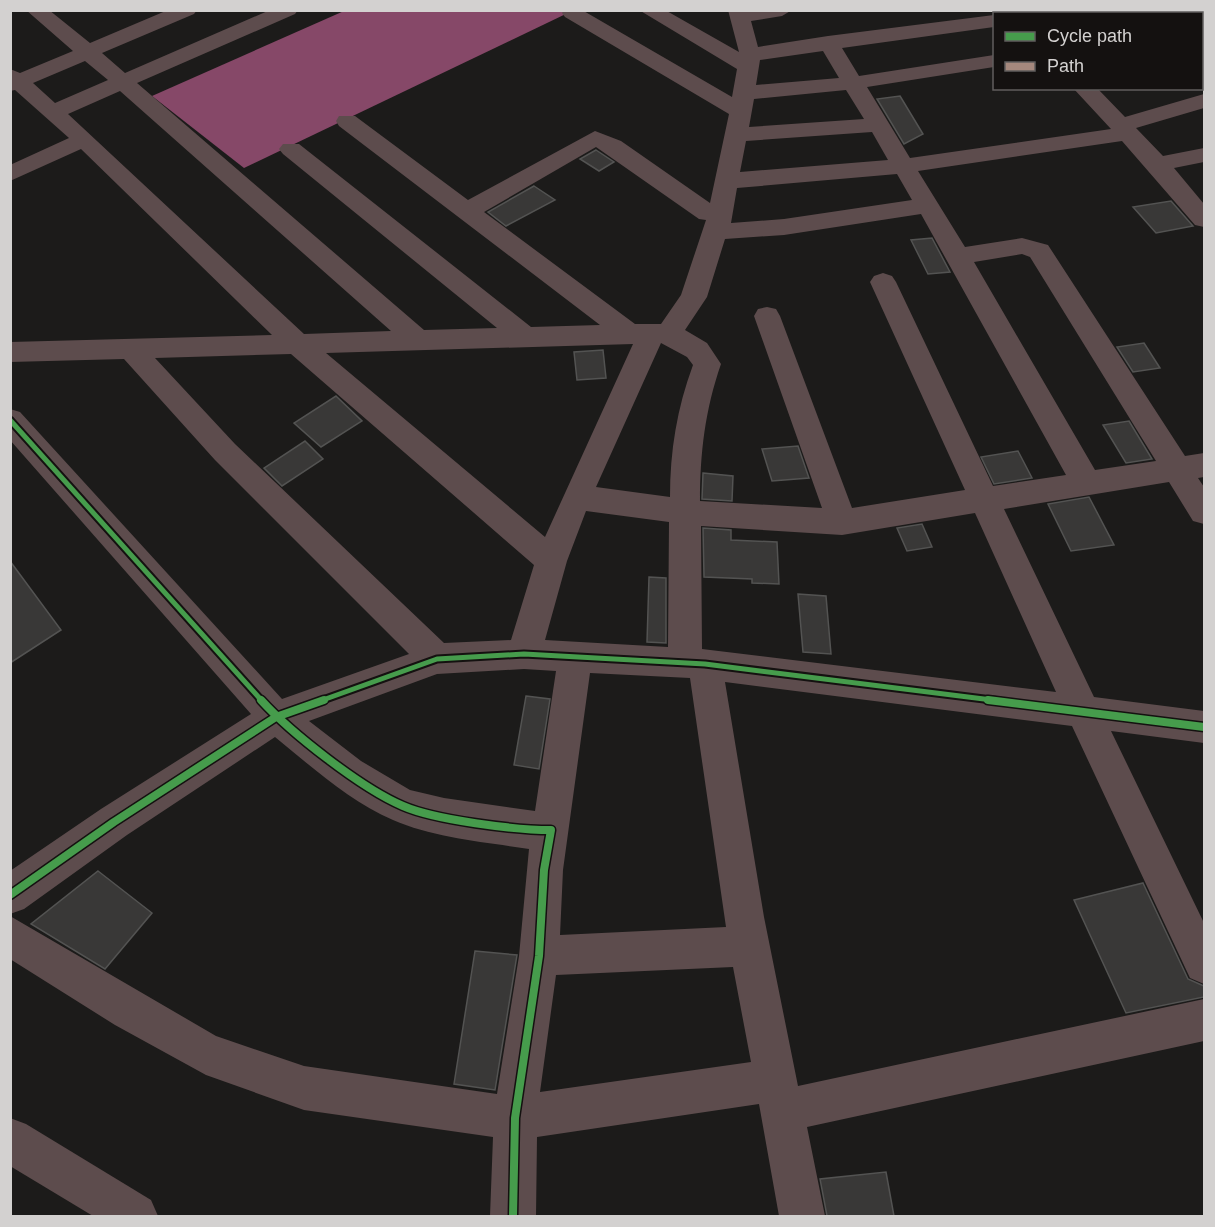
<svg xmlns="http://www.w3.org/2000/svg" width="1215" height="1227" font-family="Helvetica,sans-serif">
<rect width="100%" height="100%" fill="#1c1b1a"/>
<path fill="#864868" d="M 344,11 L 572,11 L 244,168 L 152,96 Z"/>
<g fill="#393837" stroke="#535352" stroke-width="1.5">
<path d="M 900,96 L 923,134 L 904,144 L 877,99 Z"/>
<path d="M 596,150 L 614,162 L 599,171 L 580,159 Z"/>
<path d="M 534,186 L 555,200 L 506,226 L 488,212 Z"/>
<path d="M 1171,201 L 1193,226 L 1156,233 L 1133,207 Z"/>
<path d="M 932,238 L 950,272 L 928,274 L 911,240 Z"/>
<path d="M 1144,343 L 1160,368 L 1133,372 L 1117,347 Z"/>
<path d="M 603,350 L 606,378 L 577,380 L 574,352 Z"/>
<path d="M 336,396 L 362,421 L 321,447 L 294,423 Z"/>
<path d="M 1129,421 L 1152,459 L 1126,463 L 1103,425 Z"/>
<path d="M 305,441 L 323,459 L 282,486 L 264,468 Z"/>
<path d="M 798,446 L 809,478 L 772,481 L 762,449 Z"/>
<path d="M 1018,451 L 1032,478 L 994,484 L 981,457 Z"/>
<path d="M 703,473 L 733,476 L 732,501 L 702,499 Z"/>
<path d="M 1089,497 L 1114,545 L 1071,551 L 1048,504 Z"/>
<path d="M 922,524 L 932,547 L 907,551 L 897,528 Z"/>
<path d="M 703,528 L 731,530 L 731,540 L 777,542 L 779,584 L 752,583 L 752,579 L 704,577 Z"/>
<path d="M 10,561 L 61,630 L 10,663 Z"/>
<path d="M 649,577 L 666,578 L 666,643 L 647,642 Z"/>
<path d="M 798,594 L 826,596 L 831,654 L 803,652 Z"/>
<path d="M 526,696 L 550,699 L 539,769 L 514,765 Z"/>
<path d="M 98,871 L 152,913 L 105,969 L 31,924 Z"/>
<path d="M 1143,883 L 1188,979 L 1204,986 L 1204,997 L 1126,1013 L 1074,900 Z"/>
<path d="M 475,951 L 517,955 L 495,1090 L 454,1084 Z"/>
<path d="M 886,1172 L 894,1216 L 827,1216 L 820,1179 Z"/>
</g>
<g fill="none" stroke-linecap="round" stroke-linejoin="round">
<g fill="#5d4c4d" fill-rule="evenodd">
<path d="M 26,10 L 49,10 L 90,43 L 168,10 L 197,10 L 194,14 L 102,53 L 125,73 L 270,10 L 298,10 L 295,14 L 137,83 L 424,330 L 497,328 L 283,154 L 279,149 L 283,144 L 299,144 L 531,327 L 600,325 L 339,126 L 336,121 L 339,116 L 355,116 L 468,200 L 595,131 L 621,141 L 710,203 L 729,114 L 565,17 L 562,13 L 564,10 L 582,10 L 732,97 L 737,69 L 639,10 L 665,10 L 739,52 L 728,10 L 792,10 L 782,16 L 751,21 L 758,47 L 828,36 L 994,15 L 994,27 L 842,48 L 859,76 L 994,55 L 994,67 L 867,87 L 910,158 L 1111,129 L 1073,88 L 1097,88 L 1125,117 L 1204,94 L 1204,108 L 1136,128 L 1163,156 L 1204,148 L 1204,162 L 1174,168 L 1204,204 L 1204,227 L 1195,225 L 1122,141 L 918,171 L 965,247 L 1022,238 L 1048,245 L 1185,456 L 1204,453 L 1204,477 L 1198,478 L 1204,487 L 1204,524 L 1193,521 L 1169,482 L 1004,509 L 1094,697 L 1204,711 L 1204,743 L 1111,731 L 1204,923 L 1204,984 L 1190,978 L 1072,726 L 725,682 L 764,917 L 798,1086 L 1204,999 L 1204,1041 L 807,1127 L 825,1216 L 779,1216 L 759,1104 L 537,1137 L 536,1216 L 490,1216 L 493,1137 L 304,1110 L 206,1075 L 115,1025 L 10,959 L 10,916 L 216,1036 L 304,1066 L 497,1094 L 519,956 L 529,849 C 485,842 434,838 393,820 C 349,801 312,767 275,737 L 127,835 L 24,909 L 10,914 L 10,871 L 101,809 L 251,714 L 10,440 L 10,409 L 20,412 L 282,699 L 409,654 L 215,460 L 124,359 L 10,362 L 10,342 L 272,335 L 81,149 L 10,181 L 10,165 L 69,138 L 15,90 L 10,91 L 10,69 L 20,73 L 73,51 ZM 823,51 L 839,78 L 756,85 L 760,60 ZM 85,61 L 108,80 L 55,103 L 33,83 ZM 846,90 L 864,119 L 749,127 L 754,99 ZM 120,91 L 391,331 L 304,334 L 68,114 ZM 872,132 L 888,160 L 740,172 L 746,141 ZM 596,147 L 699,219 L 706,220 L 681,295 L 661,324 L 635,324 L 484,212 ZM 897,174 L 912,200 L 784,219 L 731,223 L 737,188 ZM 921,214 L 1066,475 L 993,486 L 896,282 L 892,276 L 883,273 L 874,276 L 870,282 L 965,490 L 852,508 L 780,316 L 776,309 L 767,307 L 758,309 L 754,316 L 822,508 L 700,501 C 700,453 705,410 721,364 L 707,343 L 685,330 L 707,297 L 725,239 L 784,235 ZM 1022,254 L 1030,257 L 1156,461 L 1095,470 L 974,262 ZM 661,343 L 687,357 L 693,365 C 677,408 670,451 670,497 L 596,487 ZM 633,344 L 545,537 L 326,353 ZM 291,354 L 534,565 L 511,640 L 444,643 L 235,444 L 155,358 ZM 586,511 L 669,522 L 668,647 L 545,640 L 567,561 ZM 975,513 L 1056,692 L 702,649 L 701,526 L 842,535 ZM 524,669 L 556,671 L 535,811 L 444,798 L 410,790 L 361,761 L 309,721 L 437,674 ZM 590,673 L 690,678 L 726,927 L 560,935 L 563,870 ZM 733,967 L 751,1062 L 540,1092 L 556,975 Z"/>
<path d="M 1022,10 L 1052,10 L 1050,14 L 1020,14 Z"/>
<path d="M 1170,10 L 1203,10 L 1201,14 L 1168,14 Z"/>
<rect x="1202" y="45" width="2" height="13"/>
<path d="M 10,1118 L 26,1124 L 151,1200 L 158,1216 L 93,1216 L 10,1166 Z"/>
</g>
<path stroke="#a5887d" stroke-width="3" stroke-dasharray="6 3" stroke-linecap="butt" d="M 1178,14 L 1193,10"/>
<g stroke="#141110" stroke-width="9">
<g id="cycleway-far1">
<path d="M 10,420 L 262,701"/>
<path d="M 320,701 L 437,659 L 524,654 L 705,664 L 1000,701"/>
</g>
</g>
<g stroke="#141110" stroke-width="11">
<g id="cycleway">
<path d="M 261,700 C 291,733 361,788 403,806 C 435,820 515,830 551,830 L 544,870 L 539,956 L 515,1118 L 513,1216"/>
<path d="M 988,700 L 1204,727"/>
<path d="M 10,895 L 114,822 L 276,717 L 324,700"/>
</g>
</g>
<use href="#cycleway-far1" stroke="#469c4c" stroke-width="5"/>
<use href="#cycleway" stroke="#469c4c" stroke-width="8"/>
</g>
<rect width="1215" height="1227" fill="none" stroke="#d3d1d0" stroke-width="24"/>
<rect x="993" y="12" width="210" height="78" fill="#141110" stroke="#605e5d" stroke-width="1.5"/>
<rect x="1005" y="32" width="30" height="9" fill="#469c4c" stroke="#605e5d" stroke-width="1.5"/>
<text x="1047" y="42" font-size="18" fill="#d3d1d0">Cycle path</text>
<rect x="1005" y="62" width="30" height="9" fill="#a5887d" stroke="#605e5d" stroke-width="1.5"/>
<text x="1047" y="72" font-size="18" fill="#d3d1d0">Path</text>
</svg>
